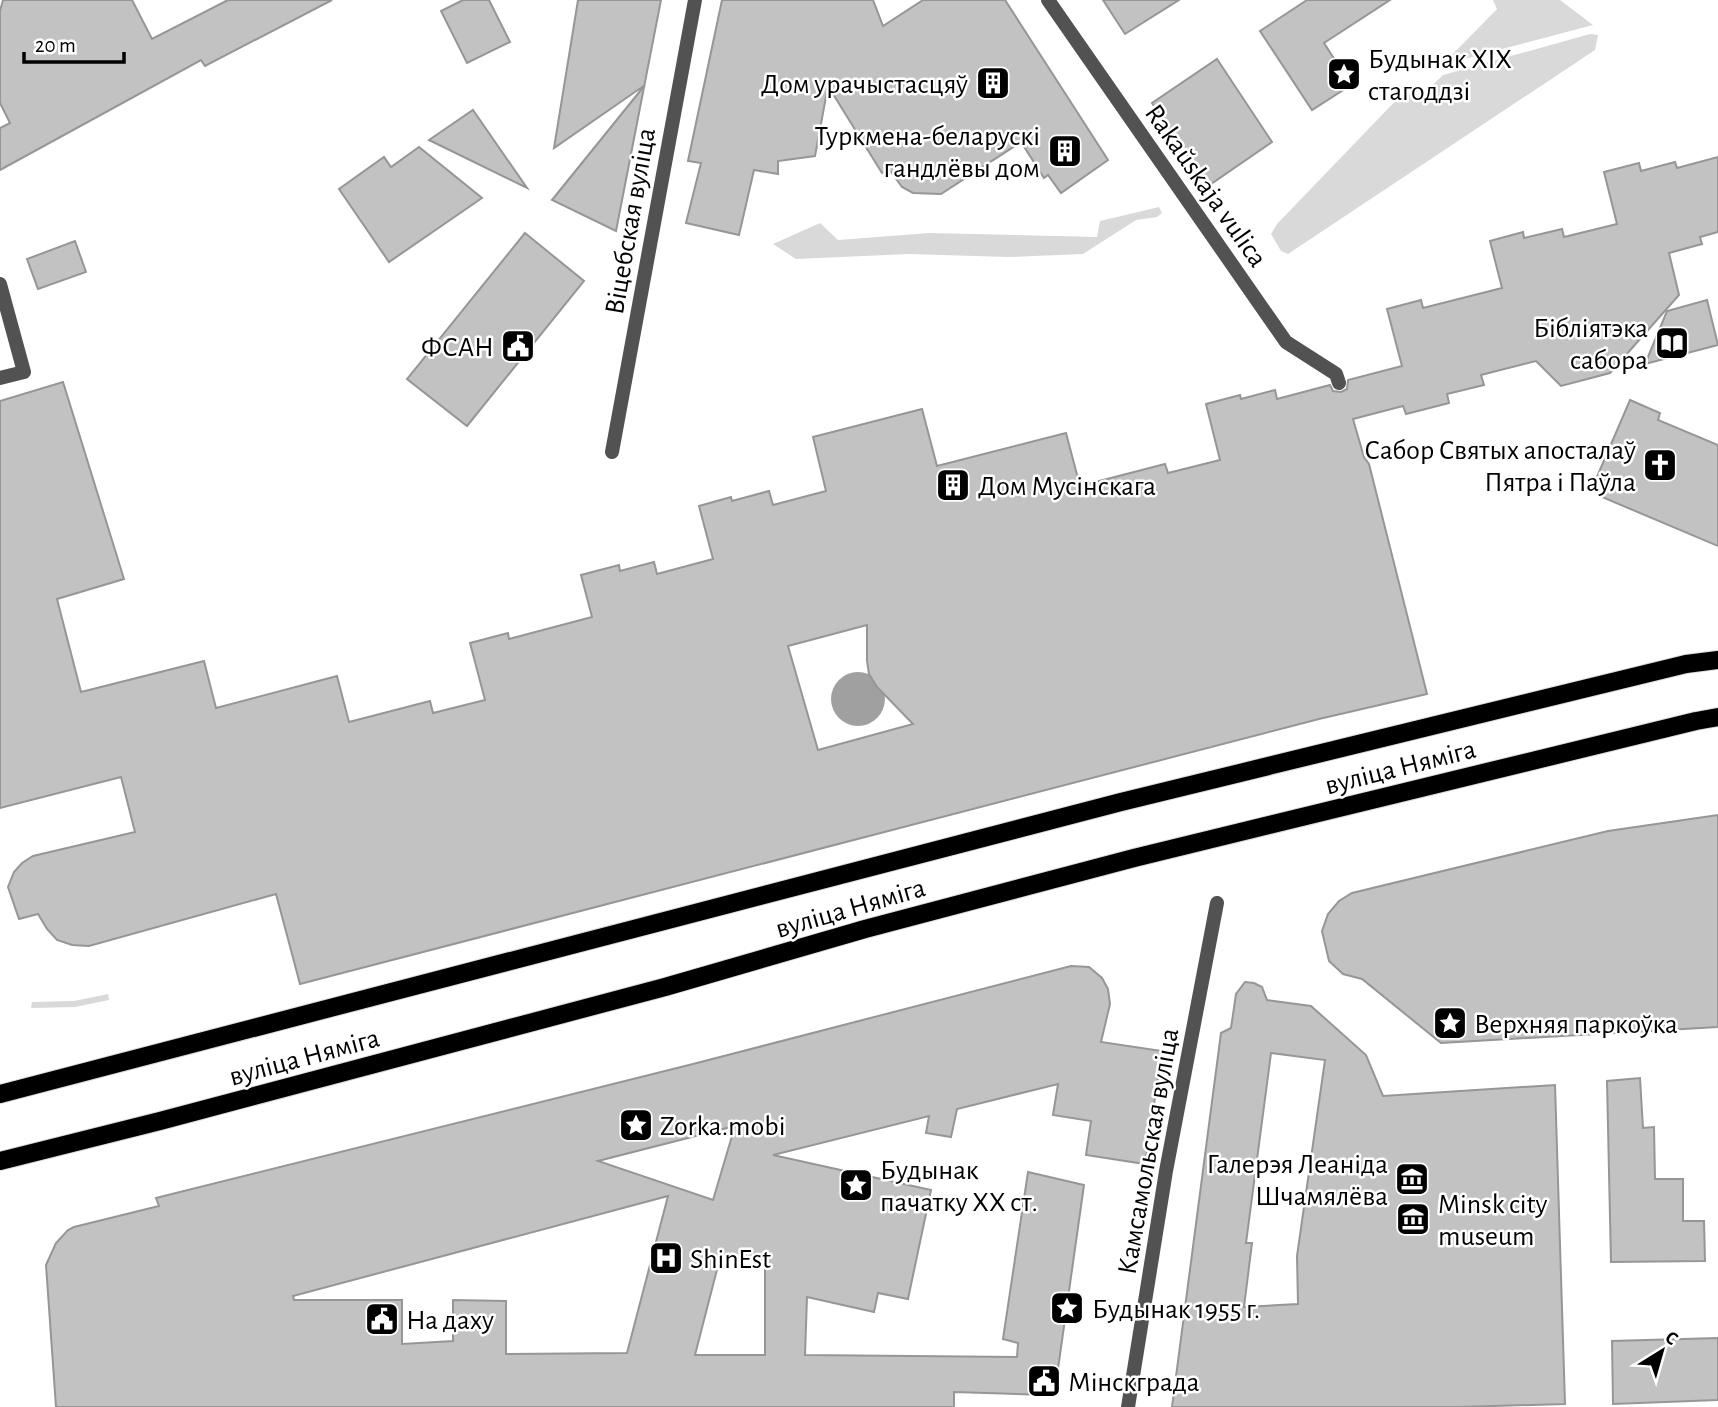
<svg xmlns="http://www.w3.org/2000/svg" width="1718" height="1407" font-family="'Alegreya Sans',sans-serif">
<rect width="100%" height="100%" fill="#fff"/>
<g fill="#d9d9d9">
<path d="M 1493,0 L 1560,0 L 1593,25 L 1442,65 L 1497,9 Z"/>
<path d="M 1590,34 L 1598,35 L 1595,50 L 1288,254 L 1281,251 L 1271,234 L 1277,224 L 1405,91 L 1419,98 L 1443,75 Z"/>
<path d="M 1159,207 L 1162,213 L 1157,217 L 1136,220 L 1083,254 L 1009,257 L 909,254 L 796,259 L 773,244 L 820,223 L 838,240 L 929,233 L 1097,237 L 1100,221 Z"/>
<path d="M 108,994 L 109,1000 L 75,1007 L 31,1008 L 32,1002 L 74,1001 Z"/>
</g>
<circle fill="#a0a0a0" cx="858" cy="699" r="27"/>
<g fill="#c2c2c2" stroke="#969696" stroke-width="2" fill-rule="evenodd">
<path d="M 3,0 L 132,0 L 152,39 L 228,0 L 332,0 L 205,66 L 201,60 L 0,170 L 0,128 L 10,123 L 0,103 L 0,11 Z"/>
<path d="M 463,0 L 489,0 L 510,42 L 467,63 L 441,11 Z"/>
<path d="M 578,0 L 661,0 L 616,231 L 552,200 L 645,85 L 554,148 Z"/>
<path d="M 722,0 L 873,0 L 883,26 L 923,0 L 1005,0 L 1108,160 L 1061,193 L 1048,175 L 1044,178 L 1021,142 L 941,194 L 913,193 L 902,187 L 889,169 L 882,173 L 828,86 L 815,156 L 778,161 L 778,174 L 754,170 L 739,235 L 686,223 L 701,163 L 688,161 Z"/>
<path d="M 1103,0 L 1179,0 L 1125,34 Z"/>
<path d="M 1307,0 L 1390,0 L 1324,43 L 1351,85 L 1312,110 L 1260,31 Z"/>
<path d="M 1217,59 L 1272,142 L 1208,186 L 1152,103 Z"/>
<path d="M 473,110 L 527,188 L 429,140 Z"/>
<path d="M 419,147 L 482,198 L 389,262 L 339,189 L 384,157 L 391,167 Z"/>
<path d="M 1718,157 L 1718,232 L 1700,237 L 1702,244 L 1669,253 L 1679,295 L 1610,373 L 1561,386 L 1536,361 L 1481,375 L 1484,385 L 1447,394 L 1449,403 L 1406,414 L 1403,406 L 1353,419 L 1364,457 L 1369,464 L 1427,694 L 1319,719 L 300,984 L 276,894 L 89,946 L 72,945 L 57,940 L 47,929 L 38,914 L 19,919 L 8,887 L 14,872 L 22,863 L 33,856 L 135,832 L 121,777 L 0,808 L 0,401 L 63,382 L 124,579 L 57,599 L 81,692 L 204,661 L 216,708 L 337,676 L 349,722 L 430,701 L 433,713 L 485,700 L 470,643 L 508,633 L 509,639 L 592,617 L 581,575 L 619,565 L 620,571 L 654,562 L 657,574 L 713,559 L 699,506 L 731,497 L 732,501 L 769,491 L 773,505 L 826,491 L 813,437 L 922,409 L 937,466 L 1066,433 L 1080,486 L 1165,464 L 1168,473 L 1220,460 L 1206,404 L 1240,395 L 1241,399 L 1275,390 L 1277,399 L 1330,385 L 1333,391 L 1341,392 L 1347,389 L 1348,380 L 1402,366 L 1387,309 L 1421,300 L 1423,308 L 1502,288 L 1490,241 L 1523,232 L 1524,238 L 1562,229 L 1564,237 L 1617,224 L 1604,172 L 1639,163 L 1641,171 L 1675,162 L 1677,168 ZM 867,625 L 867,661 L 869,674 L 877,687 L 913,724 L 818,750 L 788,646 Z"/>
<path d="M 525,233 L 584,281 L 467,426 L 407,379 Z"/>
<path d="M 75,241 L 86,272 L 38,289 L 27,259 Z"/>
<path d="M 1707,300 L 1718,345 L 1645,364 L 1667,311 Z"/>
<path d="M 1630,400 L 1660,413 L 1658,420 L 1718,445 L 1718,546 L 1602,497 L 1607,484 L 1596,479 Z"/>
<path d="M 1718,815 L 1718,1027 L 1441,1043 L 1362,979 L 1343,974 L 1329,961 L 1322,931 L 1328,914 L 1339,901 L 1352,893 L 1608,831 Z"/>
<path d="M 1071,966 L 1089,967 L 1102,978 L 1108,989 L 1110,1004 L 1101,1042 L 1162,1051 L 1145,1164 L 1086,1155 L 1091,1121 L 1053,1115 L 1058,1084 L 957,1109 L 951,1137 L 926,1133 L 929,1116 L 773,1155 L 931,1190 L 908,1299 L 878,1293 L 874,1312 L 807,1297 L 805,1355 L 1017,1357 L 1018,1343 L 1003,1339 L 1028,1172 L 1084,1185 L 1056,1383 L 1045,1395 L 954,1392 L 954,1407 L 56,1407 L 46,1265 L 56,1243 L 68,1230 L 74,1227 L 159,1206 L 156,1198 L 693,1064 ZM 735,1126 L 713,1200 L 598,1161 ZM 668,1196 L 627,1353 L 506,1354 L 506,1301 L 453,1300 L 453,1341 L 402,1344 L 402,1300 L 294,1300 L 293,1296 ZM 721,1254 L 765,1263 L 765,1355 L 695,1355 Z"/>
<path d="M 1245,982 L 1254,983 L 1262,987 L 1267,1000 L 1311,1006 L 1366,1055 L 1383,1096 L 1555,1085 L 1565,1404 L 1459,1407 L 1172,1407 L 1221,1033 L 1231,1028 L 1236,994 ZM 1271,1053 L 1325,1060 L 1297,1256 L 1298,1304 L 1244,1307 L 1252,1243 L 1246,1243 Z"/>
<path d="M 1640,1078 L 1643,1128 L 1654,1127 L 1655,1179 L 1683,1179 L 1683,1221 L 1704,1221 L 1705,1261 L 1611,1262 L 1607,1081 Z"/>
<path d="M 1718,1338 L 1718,1400 L 1613,1404 L 1612,1341 Z"/>
</g>
<g fill="none" stroke-linecap="round" stroke-linejoin="round">
<g stroke="#dbdbdb" stroke-width="20">
<g id="primary">
<path d="M 0,1094 L 1121,802 L 1686,664 L 1718,660"/>
<path d="M 0,1161 L 160,1121 L 665,987 L 865,929 L 1134,858 L 1696,721 L 1718,717"/>
</g>
</g>
<g stroke="#525252" stroke-width="14">
<path d="M 1048,0 L 1286,342 L 1336,374 L 1339,383"/>
<path d="M 0,284 L 24,372 L 0,378"/>
<path d="M 612,452 L 695,0"/>
<path d="M 1128,1407 L 1166,1171 L 1217,903"/>
</g>
<use href="#primary" stroke="#000" stroke-width="18"/>
</g>
<defs>
<g id="sight-square" transform="scale(1.75)"><rect x="-9" y="-9" width="18" height="18" rx="4" fill="#000" stroke="#fff"/><path d="M0-6L1.8-2.2L6-1.7L2.9 1.2L3.7 5.4L0 3.3L-3.7 5.4L-2.9 1.2L-6-1.7L-1.8-2.2Z" fill="#fff"/></g>
<g id="building-square" transform="scale(1.75)"><rect x="-9" y="-9" width="18" height="18" rx="4" fill="#000" stroke="#fff"/><path d="M-4-6H4V6H1V3H-1V6H-4ZM-2.5-4.3h1.7v1.8h-1.7ZM.8-4.3h1.7v1.8H.8ZM-2.5-1h1.7V.8h-1.7ZM.8-1h1.7V.8H.8Z" fill="#fff"/></g>
<g id="library-square" transform="scale(1.75)"><rect x="-9" y="-9" width="18" height="18" rx="4" fill="#000" stroke="#fff"/><path d="M-6-4Q-3-5.5-.7-3.5V5Q-3 3-6 4ZM6-4Q3-5.5 .7-3.5V5Q3 3 6 4Z" fill="#fff"/></g>
<g id="civic-square" transform="scale(1.75)"><rect x="-9" y="-9" width="18" height="18" rx="4" fill="#000" stroke="#fff"/><path d="M-.6-6.5H3V-4.5H.6V-3L4-1V1h2V6H-6V1h2V-1L-.6-3ZM-1.2 2.5V6h2.4V2.5Z" fill="#fff"/></g>
<g id="church-square" transform="scale(1.75)"><rect x="-9" y="-9" width="18" height="18" rx="4" fill="#000" stroke="#fff"/><path d="M-1.2-6h2.4v3.5h3.3v2.4h-3.3V6h-2.4V-.1h-3.3v-2.4h3.3Z" fill="#fff"/></g>
<g id="museum-square" transform="scale(1.75)"><rect x="-9" y="-9" width="18" height="18" rx="4" fill="#000" stroke="#fff"/><path d="M0-6L6-3V-2H-6V-3ZM-5-1h2V3h-2ZM-1-1h2V3h-2ZM3-1h2V3H3ZM-6 4H6V6H-6Z" fill="#fff"/></g>
<g id="hospital-square" transform="scale(1.75)"><rect x="-9" y="-9" width="18" height="18" rx="4" fill="#000" stroke="#fff"/><path d="M-5-5h3v3.5h4V-5h3V5h-3V1.5h-4V5h-3Z" fill="#fff"/></g>
</defs>
<g fill-rule="evenodd">
<use href="#sight-square" x="1344" y="74"/>
<use href="#building-square" x="993" y="83"/>
<use href="#building-square" x="1065" y="151"/>
<use href="#library-square" x="1672" y="343"/>
<use href="#civic-square" x="518" y="346"/>
<use href="#church-square" x="1660" y="465"/>
<use href="#building-square" x="953" y="485"/>
<use href="#sight-square" x="1450" y="1023"/>
<use href="#sight-square" x="636" y="1125"/>
<use href="#museum-square" x="1412" y="1179"/>
<use href="#sight-square" x="856" y="1185"/>
<use href="#museum-square" x="1413" y="1219"/>
<use href="#hospital-square" x="666" y="1258"/>
<use href="#sight-square" x="1067" y="1308"/>
<use href="#civic-square" x="382" y="1319"/>
<use href="#civic-square" x="1044" y="1381"/>
</g>
<g text-anchor="middle" stroke-width="5" stroke-linejoin="round" paint-order="stroke">
<g font-size="28" fill="#000" stroke="#fff" text-anchor="start">
<text x="1368" y="68">Будынак XIX<tspan x="1368" dy="32">стагоддзі</tspan></text>
<text x="968" y="93" text-anchor="end">Дом урачыстасцяў</text>
<text x="1040" y="145" text-anchor="end">Туркмена-беларускі<tspan x="1040" dy="32">гандлёвы дом</tspan></text>
<text x="1648" y="337" text-anchor="end">Бібліятэка<tspan x="1648" dy="32">сабора</tspan></text>
<text x="494" y="356" text-anchor="end">ФСАН</text>
<text x="1636" y="459" text-anchor="end">Сабор Святых апосталаў<tspan x="1636" dy="32">Пятра і Паўла</tspan></text>
<text x="978" y="495">Дом Мусінскага</text>
<text x="1474" y="1033">Верхняя паркоўка</text>
<text x="660" y="1135">Zorka.mobi</text>
<text x="1388" y="1173" text-anchor="end">Галерэя Леаніда<tspan x="1388" dy="32">Шчамялёва</tspan></text>
<text x="880" y="1179">Будынак<tspan x="880" dy="32">пачатку XX ст.</tspan></text>
<text x="1438" y="1213">Minsk city<tspan x="1438" dy="32">museum</tspan></text>
<text x="690" y="1268">ShinEst</text>
<text x="1092" y="1318">Будынак 1955 г.</text>
<text x="406" y="1329">На даху</text>
<text x="1068" y="1391">Мінскграда</text>
</g>
<g font-size="28" fill="#000" stroke="#fff">
<text transform="translate(1207 185) rotate(55)" y="10">Rakaŭskaja vulica</text>
<text transform="translate(629 221) rotate(-80)" y="10">Віцебская вуліца</text>
<text transform="translate(1400 766) rotate(-14)" y="10">вуліца Няміга</text>
<text transform="translate(850 907) rotate(-16)" y="10">вуліца Няміга</text>
<text transform="translate(304 1056) rotate(-15)" y="10">вуліца Няміга</text>
<text transform="translate(1147 1151) rotate(-80)" y="10">Камсамольская вуліца</text>
</g>
</g>
<g transform="translate(1662 1351) rotate(37)" stroke="#ffffff" stroke-width="5" paint-order="stroke">
<path d="M0-5L12 26L0 18L-12 26Z" fill="#000000"/>
<text y="-10" font-size="19" font-weight="bold" text-anchor="middle" fill="#000000">С</text>
</g>
<path d="M24 52v10h100v-10" fill="none" stroke="#000000" stroke-width="3.5"/>
<text x="35" y="52" font-size="21" fill="#000000" stroke="#ffffff" stroke-width="5" paint-order="stroke">20 m</text>
</svg>
